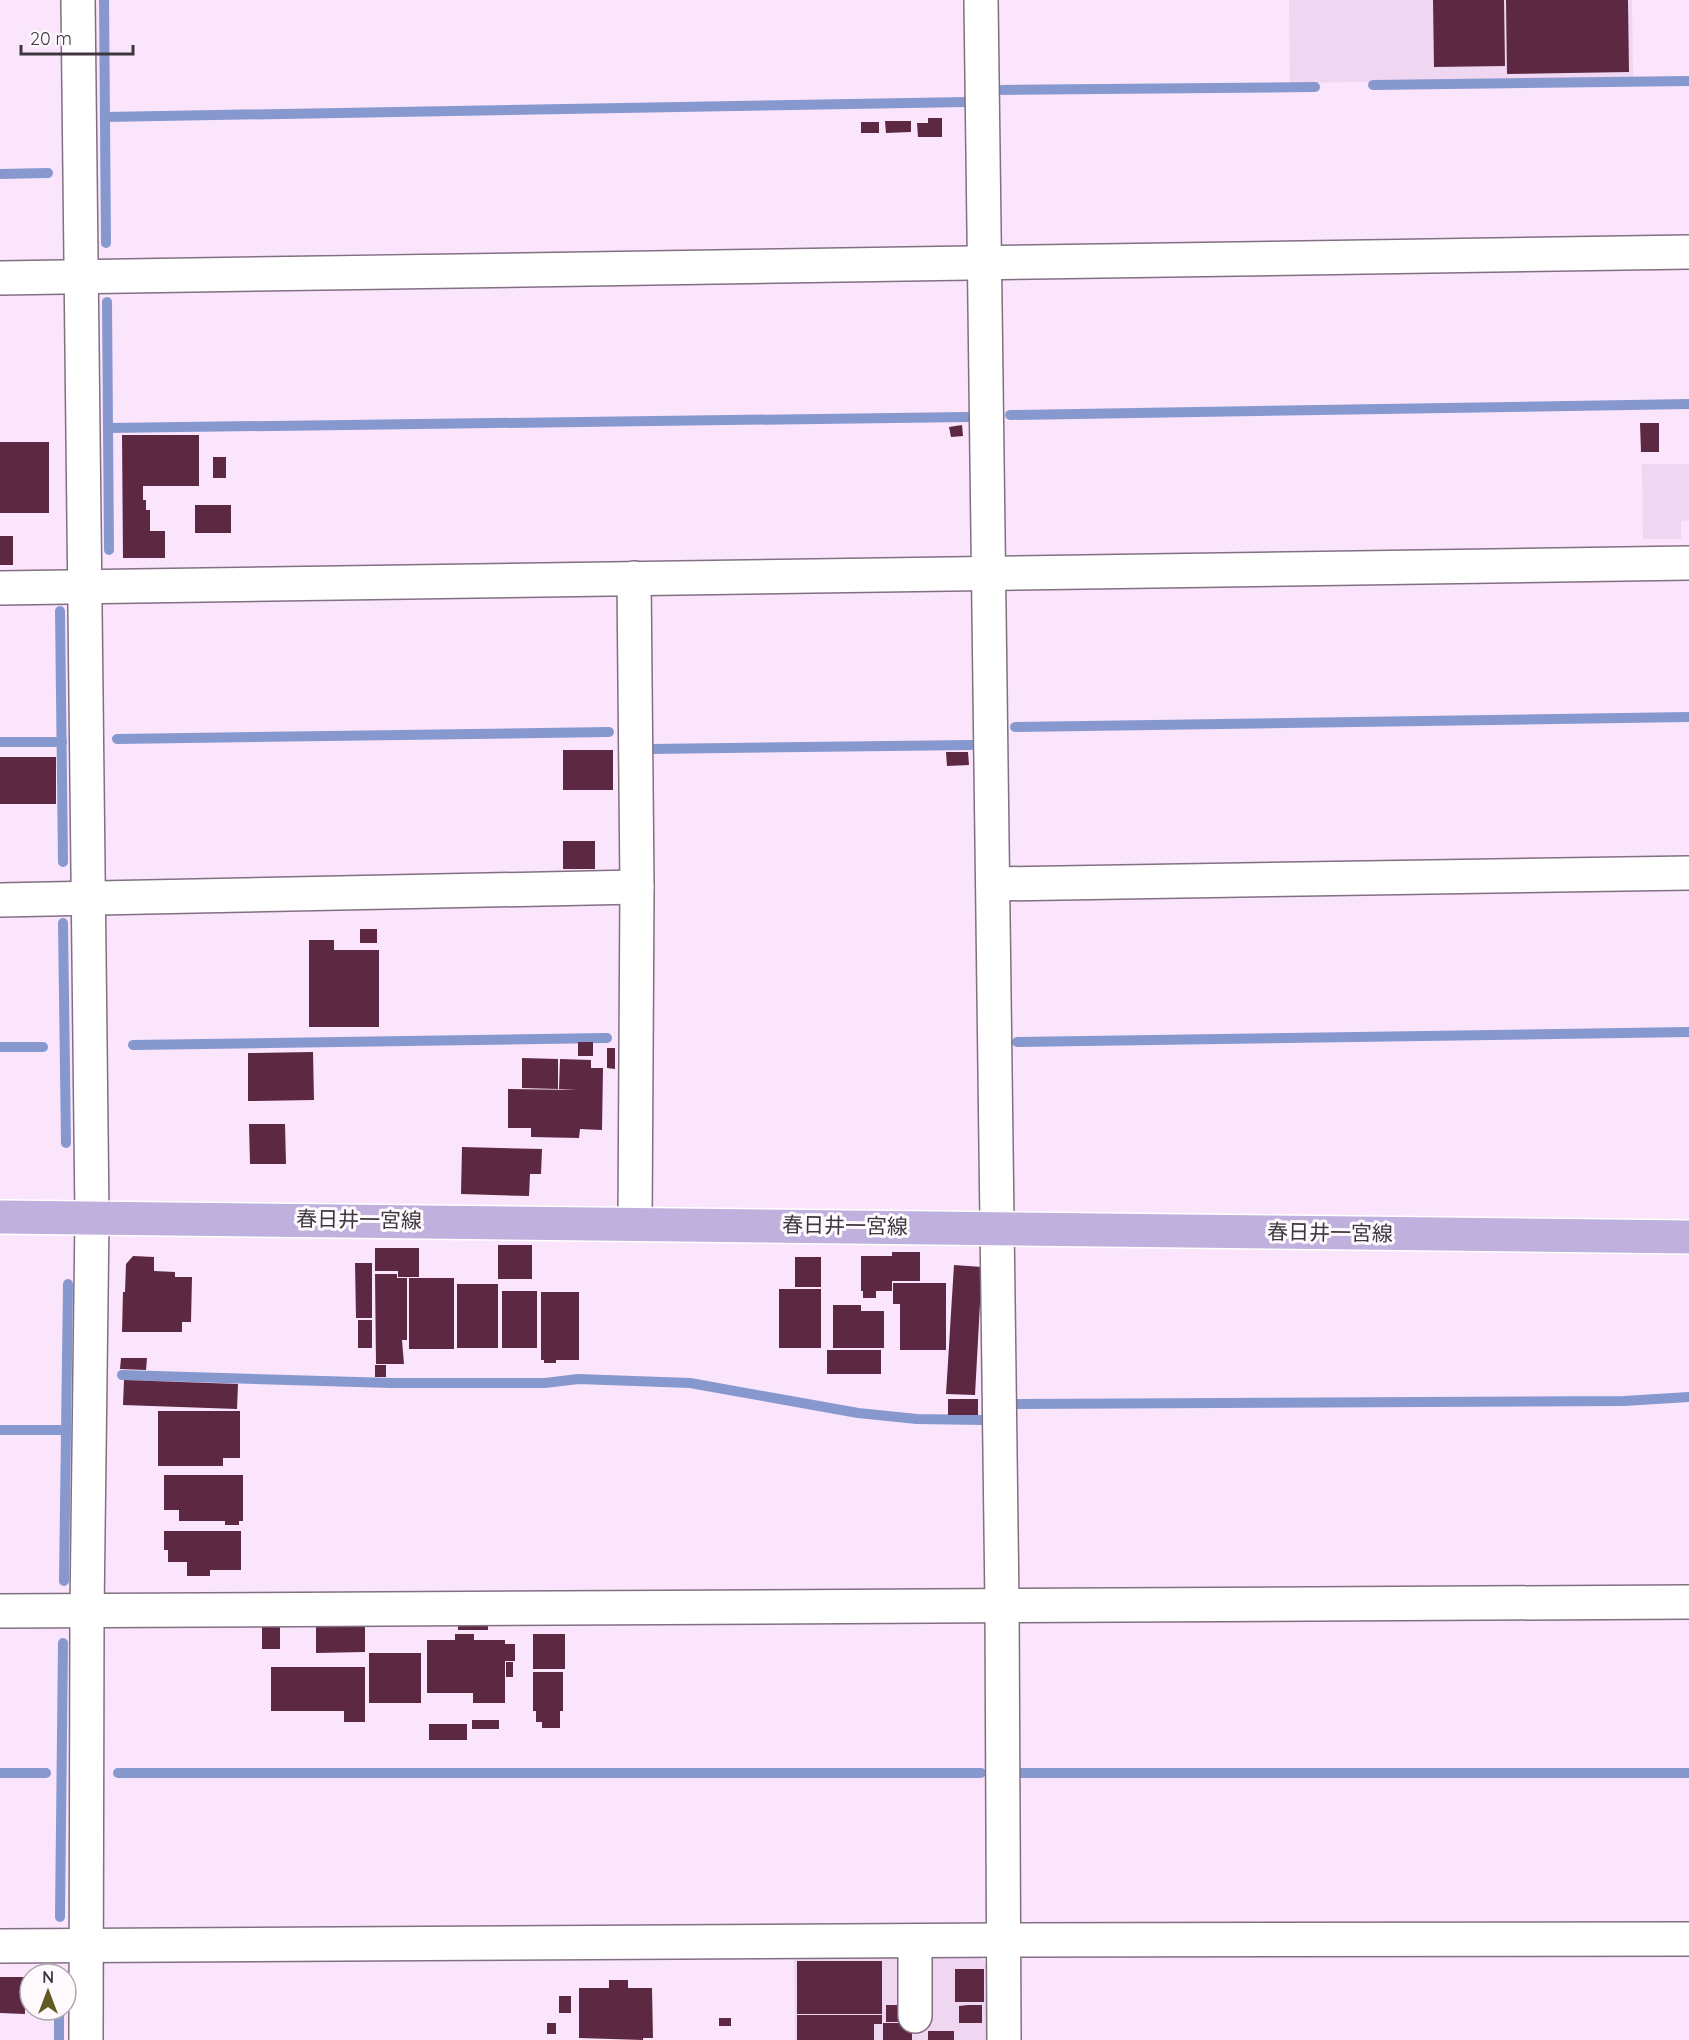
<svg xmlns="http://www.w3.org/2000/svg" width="1689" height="2040" font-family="Quicksand,'Noto Sans JP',sans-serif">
<rect width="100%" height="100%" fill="#fae5fc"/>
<g fill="#efd6f1">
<path d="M 1289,0 L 1632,0 L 1633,78 L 1290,83 Z"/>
<path d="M 1642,464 L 1689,464 L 1689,520 L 1681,521 L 1681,539 L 1643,539 Z"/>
<path d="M 794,1955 L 978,1955 L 987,1964 L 987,2040 L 795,2040 Z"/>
</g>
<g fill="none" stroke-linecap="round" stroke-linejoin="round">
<g stroke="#8798cf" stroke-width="10">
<path d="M 104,0 L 106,243"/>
<path d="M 1373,85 L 1689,81"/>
<path d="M 1002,90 L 1315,87"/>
<path d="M 105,117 L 967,102"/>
<path d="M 0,174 L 48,173"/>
<path d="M 107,302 L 109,550"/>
<path d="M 1010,415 L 1689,404"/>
<path d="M 108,428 L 968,417"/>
<path d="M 60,611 L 63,862"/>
<path d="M 1015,727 L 1689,717"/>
<path d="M 117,739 L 609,732"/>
<path d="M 0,742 L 62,742"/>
<path d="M 651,749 L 971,745"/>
<path d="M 63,923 L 66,1143"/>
<path d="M 1017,1042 L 1689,1032"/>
<path d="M 133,1045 L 607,1038"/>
<path d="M 0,1047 L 43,1047"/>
<path d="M 122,1375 L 391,1383 L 545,1383 L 578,1379 L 690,1383 L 858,1413 L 917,1419 L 983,1420"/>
<path d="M 1013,1404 L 1624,1401 L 1689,1397"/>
<path d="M 0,1430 L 66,1430"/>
<path d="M 64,1581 L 68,1284"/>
<path d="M 0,1773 L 46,1773"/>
<path d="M 118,1773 L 981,1773"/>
<path d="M 1021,1773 L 1689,1773"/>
<path d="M 60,1917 L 63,1643"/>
<path d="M 59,2040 L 59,2010"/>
</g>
</g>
<g fill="#5d2842">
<path d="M 1433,0 L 1504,0 L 1505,66 L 1434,67 Z"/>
<path d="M 1506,0 L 1628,0 L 1629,72 L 1507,74 Z"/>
<path d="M 928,118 L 942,118 L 942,137 L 918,137 L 917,123 L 928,123 Z"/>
<path d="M 885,121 L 911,121 L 911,132 L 886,133 Z"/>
<rect x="861" y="122" width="18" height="11"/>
<path d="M 1640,423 L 1659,423 L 1659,452 L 1641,452 Z"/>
<path d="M 962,425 L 963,436 L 951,437 L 949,427 Z"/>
<path d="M 122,435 L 199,435 L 199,486 L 143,486 L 143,500 L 146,500 L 146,510 L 150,510 L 150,531 L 165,531 L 165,558 L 123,558 Z"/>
<rect x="0" y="442" width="49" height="71"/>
<rect x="213" y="457" width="13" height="21"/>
<rect x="195" y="505" width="36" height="28"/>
<rect x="0" y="536" width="13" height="29"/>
<rect x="563" y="750" width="50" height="40"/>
<path d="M 946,752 L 968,752 L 969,765 L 947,766 Z"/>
<rect x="0" y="757" width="56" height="47"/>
<rect x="563" y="841" width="32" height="28"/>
<rect x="360" y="929" width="17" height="14"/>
<path d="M 309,940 L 334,940 L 334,950 L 379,950 L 379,1027 L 309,1027 Z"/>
<rect x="578" y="1042" width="15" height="14"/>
<path d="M 607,1048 L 615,1048 L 615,1069 L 607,1068 Z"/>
<path d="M 313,1052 L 314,1100 L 248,1101 L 248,1053 Z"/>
<path d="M 522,1058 L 558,1059 L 558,1089 L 522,1088 Z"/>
<path d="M 560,1059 L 591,1060 L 591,1068 L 603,1068 L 602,1130 L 580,1129 L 579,1138 L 531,1137 L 531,1128 L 508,1128 L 508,1089 L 578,1090 L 559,1089 Z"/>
<path d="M 249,1124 L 285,1124 L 286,1164 L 250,1164 Z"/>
<path d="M 462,1147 L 542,1149 L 541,1174 L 530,1174 L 529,1196 L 461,1194 Z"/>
<rect x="498" y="1245" width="34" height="34"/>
<path d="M 375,1248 L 419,1248 L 419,1277 L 398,1277 L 398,1271 L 375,1271 Z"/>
<path d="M 892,1252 L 920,1252 L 920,1281 L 892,1281 L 892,1291 L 876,1291 L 876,1298 L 863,1298 L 863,1291 L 861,1291 L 861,1256 L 892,1256 Z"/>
<path d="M 133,1256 L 154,1257 L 154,1271 L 175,1272 L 175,1277 L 192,1277 L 191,1322 L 182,1322 L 182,1332 L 122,1332 L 123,1292 L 125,1292 L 126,1264 Z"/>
<rect x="795" y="1257" width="26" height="30"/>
<path d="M 355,1263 L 372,1263 L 372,1318 L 356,1318 Z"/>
<path d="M 954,1265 L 982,1267 L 975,1395 L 946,1394 Z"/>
<path d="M 375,1274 L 397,1274 L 397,1278 L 407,1278 L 407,1340 L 402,1340 L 404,1364 L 376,1364 Z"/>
<rect x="409" y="1278" width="45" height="71"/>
<path d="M 893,1283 L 946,1283 L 946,1350 L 900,1350 L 900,1304 L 893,1304 Z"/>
<rect x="457" y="1284" width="41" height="64"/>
<rect x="779" y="1289" width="42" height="59"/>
<rect x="502" y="1291" width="35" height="57"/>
<path d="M 541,1292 L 579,1292 L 579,1360 L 556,1360 L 556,1363 L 544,1363 L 544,1360 L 541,1360 Z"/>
<path d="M 833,1305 L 861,1305 L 861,1311 L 884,1311 L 884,1348 L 833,1348 Z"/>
<rect x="358" y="1320" width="14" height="28"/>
<rect x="827" y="1350" width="54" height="24"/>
<path d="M 121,1358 L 147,1358 L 146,1370 L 120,1369 Z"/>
<rect x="375" y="1365" width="11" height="12"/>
<path d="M 124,1380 L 238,1384 L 237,1409 L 123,1405 Z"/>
<rect x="948" y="1399" width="30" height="16"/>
<path d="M 158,1411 L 240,1411 L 240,1458 L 223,1458 L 223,1466 L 158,1466 Z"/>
<path d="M 164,1475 L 243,1475 L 243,1521 L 239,1521 L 239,1525 L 225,1525 L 225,1521 L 179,1521 L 179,1510 L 164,1510 Z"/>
<path d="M 164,1531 L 241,1531 L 241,1570 L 210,1570 L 210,1576 L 187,1576 L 187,1562 L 168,1562 L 168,1550 L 164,1550 Z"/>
<rect x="262" y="1624" width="18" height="25"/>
<rect x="458" y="1624" width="30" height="6"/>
<path d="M 316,1625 L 365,1625 L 365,1652 L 316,1653 Z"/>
<path d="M 455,1634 L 474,1634 L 474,1640 L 505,1640 L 505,1644 L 515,1644 L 515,1661 L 505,1661 L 505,1703 L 473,1703 L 473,1693 L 427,1693 L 427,1640 L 455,1640 Z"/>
<rect x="533" y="1634" width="32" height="35"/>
<rect x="369" y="1653" width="52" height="50"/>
<rect x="506" y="1662" width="7" height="15"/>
<path d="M 271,1667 L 365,1667 L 365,1722 L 344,1722 L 344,1711 L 271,1711 Z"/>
<path d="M 533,1672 L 563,1672 L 563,1711 L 560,1711 L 560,1728 L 542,1728 L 542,1722 L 536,1722 L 536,1711 L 533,1711 Z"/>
<rect x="472" y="1720" width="27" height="9"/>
<rect x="429" y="1724" width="38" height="16"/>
<rect x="797" y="1961" width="85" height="53"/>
<rect x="955" y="1969" width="29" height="33"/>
<path d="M 0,1977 L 25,1977 L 25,2014 L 0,2013 Z"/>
<path d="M 609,1980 L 628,1980 L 628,1988 L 652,1988 L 653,2038 L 643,2038 L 643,2040 L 579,2038 L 579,1988 L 609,1988 Z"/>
<rect x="559" y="1996" width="12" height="17"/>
<path d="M 886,2005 L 899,2005 L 904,2022 L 886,2022 Z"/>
<path d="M 968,2005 L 982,2005 L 982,2023 L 959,2023 L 959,2006 Z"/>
<path d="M 797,2015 L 882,2015 L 882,2024 L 874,2024 L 874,2040 L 797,2040 Z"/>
<rect x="719" y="2018" width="12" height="8"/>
<rect x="547" y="2023" width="9" height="11"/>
<rect x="883" y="2023" width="29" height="17"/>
<rect x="928" y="2031" width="26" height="9"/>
</g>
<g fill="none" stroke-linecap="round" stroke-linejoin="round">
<g stroke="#816f82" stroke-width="36">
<g id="minor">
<path d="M 78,0 L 92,1217 L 87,1612 L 86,2040"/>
<path d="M 981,0 L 1002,1605 L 1004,2040"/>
<path d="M 0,278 L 1689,252"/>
<path d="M 634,578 L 637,887 L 635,1223"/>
<path d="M 0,588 L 1689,563"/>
<path d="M 993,884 L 1689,873"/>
<path d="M 0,900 L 637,887"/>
<path d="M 0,1611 L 1689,1602"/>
<path d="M 915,1941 L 915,2016"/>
<path d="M 0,1946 L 1004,1940 L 1689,1939"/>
</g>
</g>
<g stroke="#fff" stroke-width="36">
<path id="major" d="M 0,1217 L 1689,1237"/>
</g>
<use href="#minor" stroke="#fff" stroke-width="33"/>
<use href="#major" stroke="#bfb0de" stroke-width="33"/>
</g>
<g text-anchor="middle" stroke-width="6" stroke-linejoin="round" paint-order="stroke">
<g font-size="21" fill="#3e363f" stroke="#fdf9fd">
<text transform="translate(359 1220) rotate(1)" y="7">春日井一宮線</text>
<text transform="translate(845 1226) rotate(1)" y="7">春日井一宮線</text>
<text transform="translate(1330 1233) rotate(1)" y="7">春日井一宮線</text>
</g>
</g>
<g transform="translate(48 1992)"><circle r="28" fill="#fdf9fd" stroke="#b1abb1" stroke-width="1.5"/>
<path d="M0-4.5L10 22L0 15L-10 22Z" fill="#635925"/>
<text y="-9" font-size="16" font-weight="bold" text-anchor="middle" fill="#3e363f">N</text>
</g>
<path d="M21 45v9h112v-9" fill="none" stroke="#3e363f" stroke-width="3"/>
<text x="30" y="45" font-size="18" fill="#3e363f" stroke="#fdf9fd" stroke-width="4.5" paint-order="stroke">20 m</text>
</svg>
